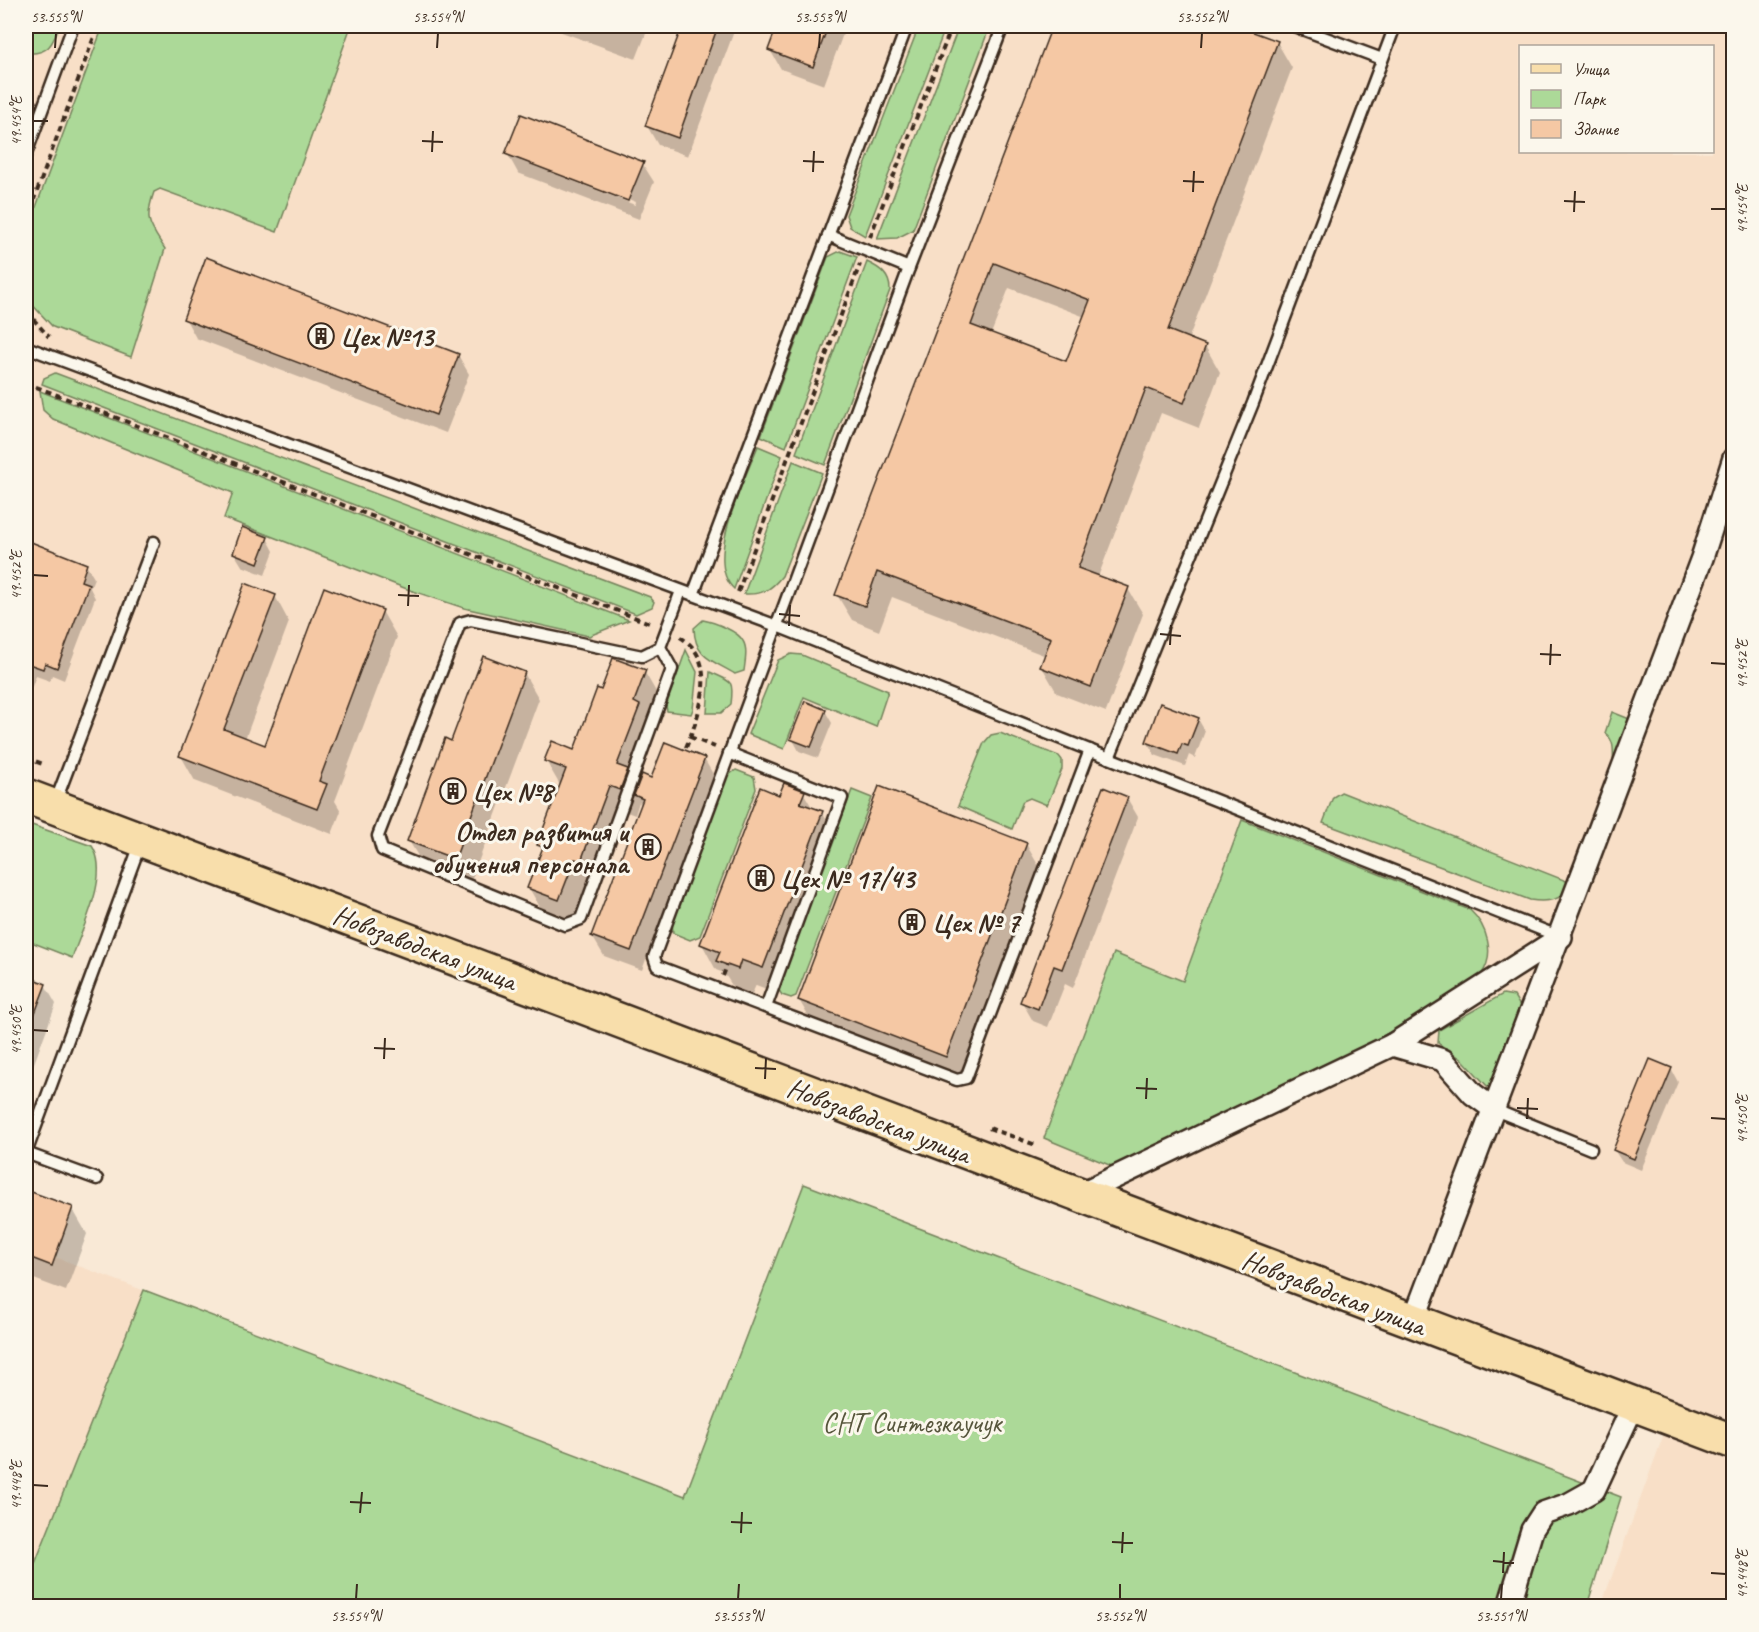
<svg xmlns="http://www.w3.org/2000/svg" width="1759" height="1632" font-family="Caveat,sans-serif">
<rect width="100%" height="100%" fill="#f9e9d6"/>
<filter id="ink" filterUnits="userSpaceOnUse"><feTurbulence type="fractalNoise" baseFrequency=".0167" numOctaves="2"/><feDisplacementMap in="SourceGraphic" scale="12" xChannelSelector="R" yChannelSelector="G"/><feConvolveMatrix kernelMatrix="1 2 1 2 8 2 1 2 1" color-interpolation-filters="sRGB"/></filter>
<g filter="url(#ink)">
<g fill="#f8dfc7" fill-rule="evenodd">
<path d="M 26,26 L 1733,26 L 1733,1442 L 26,778 ZM 1520,46 L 1712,46 L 1712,152 L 1520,152 Z"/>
<path d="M 26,1246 L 349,1368 L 26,1606 Z"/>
<path d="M 1668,1423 L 1733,1448 L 1733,1606 L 1601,1606 Z"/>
</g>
<g fill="#acd998" stroke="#74825b" stroke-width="1.5">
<path d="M 26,26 L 59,26 C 53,44 48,55 26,53 Z"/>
<path d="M 103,26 L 351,26 L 277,232 L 160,189 L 154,192 C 144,221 149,224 165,249 L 131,357 L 53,327 L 26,298 L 26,234 Z"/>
<path d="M 919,26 L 946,26 L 865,236 L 850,227 L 846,215 Z"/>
<path d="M 959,26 L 990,26 L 913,230 L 897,238 L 877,239 Z"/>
<path d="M 840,251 L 857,257 L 786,447 L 761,436 L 828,257 Z"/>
<path d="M 867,262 C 880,268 890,275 890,290 L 825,465 L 796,453 Z"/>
<path d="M 55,373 L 650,597 L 654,602 L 652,607 L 636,614 L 42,384 L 44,378 Z"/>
<path d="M 40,391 L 629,620 L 589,636 L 464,608 L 407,589 L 224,518 L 233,493 L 53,419 L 43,410 Z"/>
<path d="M 758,446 L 782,456 L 734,589 C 703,561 745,479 758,446 Z"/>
<path d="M 793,461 L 822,473 L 782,576 C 771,590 762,595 744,594 Z"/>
<path d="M 703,620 C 714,622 738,631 743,641 C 748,649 745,662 744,671 L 735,674 C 712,660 695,658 694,628 Z"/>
<path d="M 686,650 L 697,672 L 693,709 L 691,714 L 667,711 L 666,706 Z"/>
<path d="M 791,654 L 802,655 L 888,691 L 876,727 L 804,697 L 784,749 L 748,734 L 778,660 Z"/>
<path d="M 710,672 C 732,682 734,680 731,704 L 721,713 L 707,713 Z"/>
<path d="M 1612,712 L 1632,720 L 1613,767 C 1613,754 1616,741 1605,733 Z"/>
<path d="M 1000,733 L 1059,756 L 1062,760 L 1062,769 L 1047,805 L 1030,798 L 1023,801 L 1012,829 L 958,806 L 984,743 L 991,735 Z"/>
<path d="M 736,770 L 754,777 L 756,789 L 700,936 L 690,940 L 673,933 L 672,920 L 727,776 Z"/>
<path d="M 852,790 L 872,798 L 796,996 L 791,998 L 782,995 L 778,989 Z"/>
<path d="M 1341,792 L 1574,884 C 1562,900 1549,903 1530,900 L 1323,823 L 1333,797 Z"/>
<path d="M 1242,820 L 1470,910 C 1487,926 1496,954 1481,975 C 1467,994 1439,1004 1420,1015 C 1326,1070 1226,1116 1129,1165 L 1114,1167 L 1044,1138 L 1114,953 L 1183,981 Z"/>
<path d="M 26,823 L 92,846 C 111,874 82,928 72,958 L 26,940 Z"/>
<path d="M 1503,994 L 1514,996 L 1520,1006 L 1489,1088 L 1463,1060 L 1438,1043 L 1439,1030 Z"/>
<path d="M 804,1184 L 1621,1497 L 1587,1606 L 26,1606 L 26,1586 L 144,1290 L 685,1496 Z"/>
</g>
<g fill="#0003" fill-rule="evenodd">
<path d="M 554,26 L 649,26 L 636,59 L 556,30 Z"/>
<path d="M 684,26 L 736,26 L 688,156 L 658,145 L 647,126 Z"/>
<path d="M 779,26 L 846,26 L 824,85 L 781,69 L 770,50 Z"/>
<path d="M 1053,26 L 1233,26 L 1277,42 L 1292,68 L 1188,340 L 1205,346 L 1220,372 L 1199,428 L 1161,413 L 1098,577 L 1128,589 L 1143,614 L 1106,712 L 1057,693 L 1042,667 L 1046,656 L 892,597 L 879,631 L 852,620 L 837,595 ZM 1009,288 L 1085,317 L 1067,363 L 991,334 Z"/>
<path d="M 507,153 L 642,163 L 654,182 L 639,219 L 518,173 ZM 521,158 L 636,202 L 635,205 L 521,161 Z"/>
<path d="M 185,318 L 458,355 L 469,374 L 446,433 L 196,338 Z"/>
<path d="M 267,538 L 274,551 L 265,575 L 242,566 L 234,553 Z"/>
<path d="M 26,542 L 86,565 L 94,578 L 90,588 L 95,598 L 64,680 L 52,675 L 50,681 L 36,676 L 26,702 Z"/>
<path d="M 275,596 L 289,622 L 245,739 L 266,747 L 382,611 L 397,637 L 335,801 L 341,811 L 332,834 L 195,781 L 181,756 Z"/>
<path d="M 644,671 L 659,697 L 634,783 L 638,789 L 652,780 L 704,759 L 716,779 L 642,970 L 604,956 L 592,936 L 642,806 L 639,802 L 635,815 L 624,811 L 574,925 L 544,914 L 529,888 L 543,851 L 539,845 L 561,787 L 546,761 L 575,751 L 602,692 Z"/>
<path d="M 524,673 L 539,699 L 470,884 L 424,866 L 409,841 L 452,743 Z"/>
<path d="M 825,711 L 832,723 L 818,758 L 799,751 L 792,738 Z"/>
<path d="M 1198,719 L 1205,731 L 1195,758 L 1189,755 L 1185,766 L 1155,755 L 1147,742 Z"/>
<path d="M 803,792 L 813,809 L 822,812 L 836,838 L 777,993 L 756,985 L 752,994 L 733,987 L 724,973 L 716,970 L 702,944 L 780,797 Z"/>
<path d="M 1127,798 L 1138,817 L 1073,988 L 1065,984 L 1048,1027 L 1033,1021 L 1022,1002 Z"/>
<path d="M 1026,844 L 1041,870 L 960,1081 L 814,1026 L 799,1000 Z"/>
<path d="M 26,977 L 45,985 L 56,1004 L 26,1085 Z"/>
<path d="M 1671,1069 L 1678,1082 L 1641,1170 L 1622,1162 L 1614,1150 Z"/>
<path d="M 26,1192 L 72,1208 L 87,1234 L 66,1291 L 26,1276 Z"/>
</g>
<g fill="#f5c8a4" stroke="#3b2a1e" stroke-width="1.5" fill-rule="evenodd">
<path d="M 682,26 L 718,26 L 678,138 L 645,126 Z"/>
<path d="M 777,26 L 828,26 L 813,67 L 768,50 Z"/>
<path d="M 1052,26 L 1237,26 L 1278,41 L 1168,330 L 1206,345 L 1184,403 L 1146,388 L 1078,568 L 1129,587 L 1091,687 L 1040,667 L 1051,638 L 877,572 L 865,606 L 835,595 ZM 994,263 L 1090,300 L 1066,361 L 971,325 Z"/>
<path d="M 521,114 L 644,162 L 628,201 L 505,154 Z"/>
<path d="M 206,257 L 459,354 L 436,415 L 183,319 Z"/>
<path d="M 242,527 L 268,537 L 258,563 L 233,553 Z"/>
<path d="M 26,540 L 87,564 L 81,581 L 89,584 L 57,668 L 45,663 L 43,669 L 26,663 Z"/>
<path d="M 245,583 L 276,595 L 224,729 L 265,745 L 324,587 L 383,610 L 319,781 L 327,784 L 317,809 L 179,756 Z"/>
<path d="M 483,656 L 525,672 L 455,859 L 407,841 L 445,738 L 451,741 Z"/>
<path d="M 613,658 L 646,670 L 634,702 L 640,705 L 617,765 L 628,769 L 620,790 L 609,786 L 581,861 L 575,859 L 559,900 L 527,888 L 543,847 L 537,845 L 566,769 L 544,761 L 552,741 L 574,750 L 597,688 L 601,690 Z"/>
<path d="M 805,701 L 826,710 L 811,747 L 790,739 Z"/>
<path d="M 1160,703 L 1199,718 L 1188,746 L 1182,744 L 1178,754 L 1146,742 Z"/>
<path d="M 665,742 L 705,758 L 631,951 L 591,936 L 643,799 L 634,795 L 642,774 L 651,778 Z"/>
<path d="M 784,783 L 805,791 L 800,803 L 823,811 L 763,968 L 741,960 L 738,969 L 716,961 L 720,952 L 700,944 L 760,787 L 779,795 Z"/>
<path d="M 879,786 L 1027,843 L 946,1057 L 798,1000 Z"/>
<path d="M 1103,787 L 1128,797 L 1062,969 L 1054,966 L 1038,1009 L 1020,1002 Z"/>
<path d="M 26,976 L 46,984 L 27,1034 L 26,1034 Z"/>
<path d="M 1650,1059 L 1672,1068 L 1634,1159 L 1613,1150 Z"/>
<path d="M 26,1190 L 73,1207 L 52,1266 L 26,1256 Z"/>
</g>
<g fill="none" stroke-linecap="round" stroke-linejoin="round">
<g stroke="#3b2a1e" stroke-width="15">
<g id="service">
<path d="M 1003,26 L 909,268 L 654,957 L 657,966 L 957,1080 L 966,1078 L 1090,750"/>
<path d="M 1294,26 L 1382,59"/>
<path d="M 26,154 L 73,26"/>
<path d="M 828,235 L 909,268"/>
<path d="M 26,347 L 777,626 L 1560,937"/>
<path d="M 693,595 L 907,26"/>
<path d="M 660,647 L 672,669 L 581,919 L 565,925 L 382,850 L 378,836 L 460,623 L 471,620 L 642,656 L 660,647 L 681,591"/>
<path d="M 729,753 L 842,798 L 766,1007"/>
<path d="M 1109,758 L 1253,403 L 1395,26"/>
<path d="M 55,803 L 154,542"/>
<path d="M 1495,1110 L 1591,1149"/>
<path d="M 26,1153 L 141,842"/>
<path d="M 26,1153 L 97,1179"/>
</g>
</g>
<g stroke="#3b2a1e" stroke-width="26">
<g id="minor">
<path d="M 1392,1045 L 1443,1060 L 1473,1094 L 1495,1110"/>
<path d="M 1078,1195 L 1392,1045 L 1561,937"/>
<path d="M 1413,1322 L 1702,558 L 1734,458"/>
<path d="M 1509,1606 L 1532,1530 L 1543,1513 L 1569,1504 L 1594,1490 L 1634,1404"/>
</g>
</g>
<g stroke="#3b2a1e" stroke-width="38">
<path id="primary" d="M 26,796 L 1734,1442"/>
</g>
<g stroke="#3b2a1e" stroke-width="4" stroke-dasharray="6 4.5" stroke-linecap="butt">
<path d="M 26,221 L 98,26"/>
<path d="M 870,237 L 952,26"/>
<path d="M 26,311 L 49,337"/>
<path d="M 26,383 L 652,624"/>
<path d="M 738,592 L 860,264"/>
<path d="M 680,637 C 721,661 698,718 685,750"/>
<path d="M 690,737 L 715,747"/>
<path d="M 26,758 L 43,764"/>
<path d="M 723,976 L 727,965"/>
<path d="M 989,1128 L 1036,1145"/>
</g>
<use href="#service" stroke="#fbf7ec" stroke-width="10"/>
<use href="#minor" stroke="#fbf7ec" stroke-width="21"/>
<use href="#primary" stroke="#f8deab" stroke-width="33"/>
</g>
</g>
<path fill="none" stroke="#3b2a1e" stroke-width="2" d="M 55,48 L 56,33M 437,48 L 438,33M 819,48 L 820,33M 1201,48 L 1202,33M 33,121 L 48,121M 422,141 L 443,142M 432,152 L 433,131M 803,161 L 824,162M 813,172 L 814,151M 1183,181 L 1204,182M 1193,192 L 1194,171M 1564,201 L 1585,202M 1711,209 L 1726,209M 1574,212 L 1575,191M 33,575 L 48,576M 398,595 L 419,596M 408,606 L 409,585M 779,614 L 800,616M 789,626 L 790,605M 1160,634 L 1181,636M 1170,645 L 1171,625M 1540,654 L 1561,655M 1711,663 L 1726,664M 1550,665 L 1551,644M 33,1030 L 48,1031M 374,1048 L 395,1049M 384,1059 L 385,1038M 755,1068 L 776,1069M 765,1079 L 766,1058M 1136,1088 L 1157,1089M 1146,1099 L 1147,1078M 1517,1108 L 1538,1109M 1711,1118 L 1726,1119M 1527,1119 L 1528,1098M 33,1485 L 48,1486M 350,1502 L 371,1503M 360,1513 L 362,1492M 731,1522 L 752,1523M 741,1533 L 742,1512M 1112,1542 L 1133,1543M 1122,1553 L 1123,1532M 1493,1561 L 1514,1563M 1503,1573 L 1504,1552M 1711,1573 L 1726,1574M 356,1599 L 357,1584M 738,1599 L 739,1584M 1120,1599 L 1120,1584M 1501,1599 L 1502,1584"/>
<defs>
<g id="building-ring" transform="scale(1.35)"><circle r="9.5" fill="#fbf7ec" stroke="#3b2a1e" stroke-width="1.5"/><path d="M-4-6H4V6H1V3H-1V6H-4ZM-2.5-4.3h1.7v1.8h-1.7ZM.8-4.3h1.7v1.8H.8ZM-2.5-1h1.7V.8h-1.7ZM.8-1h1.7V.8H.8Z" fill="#3b2a1e"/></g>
</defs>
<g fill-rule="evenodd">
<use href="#building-ring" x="321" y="336"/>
<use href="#building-ring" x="453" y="791"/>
<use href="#building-ring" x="648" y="847"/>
<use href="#building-ring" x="761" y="878"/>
<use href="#building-ring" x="912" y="922"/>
</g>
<g text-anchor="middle" stroke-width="6" stroke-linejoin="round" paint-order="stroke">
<g font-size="28" font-weight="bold" fill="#3b2a1e" stroke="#fbf7ec" text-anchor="start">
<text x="340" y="346">Цех №13</text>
<text x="472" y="801">Цех №8</text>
<text x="628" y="841" text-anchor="end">Отдел развития и<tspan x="628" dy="32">обучения персонала</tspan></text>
<text x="780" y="888">Цех № 17/43</text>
<text x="932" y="932">Цех № 7</text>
</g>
<g font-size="28" fill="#3b2a1e" stroke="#fbf7ec">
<text transform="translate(425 947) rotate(21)" y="10">Новозаводская улица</text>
<text transform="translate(879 1120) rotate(21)" y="10">Новозаводская улица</text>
<text transform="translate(1334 1292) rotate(21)" y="10">Новозаводская улица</text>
</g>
<g font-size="28" fill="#57563c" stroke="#fbf7ec">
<text x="912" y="1432">СНТ Синтезкаучук</text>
</g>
</g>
<rect width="1759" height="1632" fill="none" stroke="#fbf7ec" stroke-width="66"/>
<rect x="1519" y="45" width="195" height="108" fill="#fbf7ec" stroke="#aea59a" stroke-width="1.5"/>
<rect x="1531" y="64" width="30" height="9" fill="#f8deab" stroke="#aea59a" stroke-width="1.5"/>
<text x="1573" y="75" font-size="18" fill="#3b2a1e">Улица</text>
<rect x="1531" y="90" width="30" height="18" fill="#acd998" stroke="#aea59a" stroke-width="1.5"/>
<text x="1573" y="105" font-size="18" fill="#3b2a1e">Парк</text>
<rect x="1531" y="120" width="30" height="18" fill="#f5c8a4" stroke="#aea59a" stroke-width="1.5"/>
<text x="1573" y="135" font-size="18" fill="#3b2a1e">Здание</text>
<rect x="33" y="33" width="1693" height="1566" fill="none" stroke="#3b2a1e" stroke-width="2"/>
<g font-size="15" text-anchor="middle" fill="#3b2a1e">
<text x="56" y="22">53.555°N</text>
<text x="438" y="22">53.554°N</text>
<text x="820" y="22">53.553°N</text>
<text x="1202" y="22">53.552°N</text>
<text transform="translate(16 121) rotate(-90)" y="5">49.454°E</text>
<text transform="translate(1742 209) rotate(-90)" y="5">49.454°E</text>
<text transform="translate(16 575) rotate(-90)" y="5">49.452°E</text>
<text transform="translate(1742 664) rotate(-90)" y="5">49.452°E</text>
<text transform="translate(16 1030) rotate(-90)" y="5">49.450°E</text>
<text transform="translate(1742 1119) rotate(-90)" y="5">49.450°E</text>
<text transform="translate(16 1485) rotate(-90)" y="5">49.448°E</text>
<text transform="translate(1742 1574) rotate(-90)" y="5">49.448°E</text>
<text x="356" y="1621">53.554°N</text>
<text x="738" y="1621">53.553°N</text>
<text x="1120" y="1621">53.552°N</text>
<text x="1501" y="1621">53.551°N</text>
</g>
</svg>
